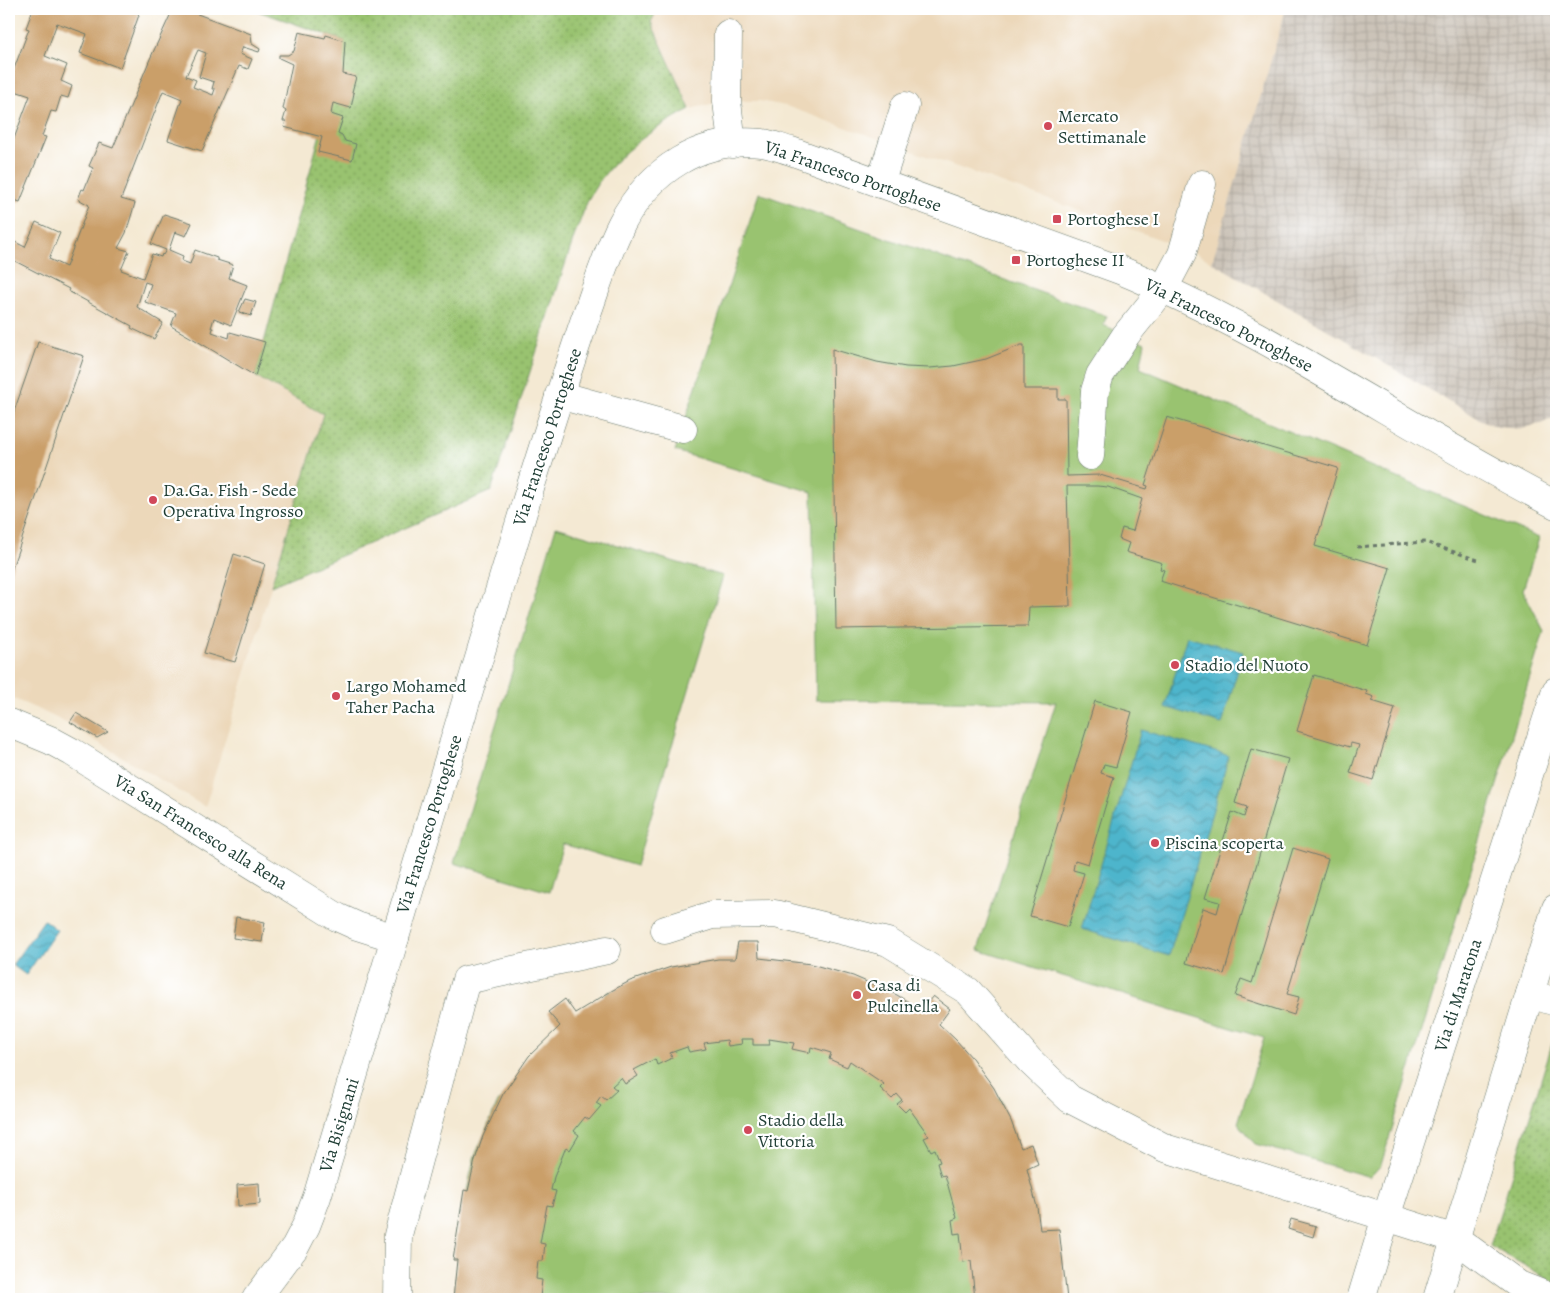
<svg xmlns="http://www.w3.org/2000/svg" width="1565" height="1308" font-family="Alegreya,serif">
<defs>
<pattern id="industrial-grid" width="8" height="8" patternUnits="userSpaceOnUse" patternTransform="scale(1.25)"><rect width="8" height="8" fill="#cbc3b8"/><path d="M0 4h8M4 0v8" fill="none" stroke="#aea89f"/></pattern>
<pattern id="green-dots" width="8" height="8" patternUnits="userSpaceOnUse" patternTransform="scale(1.25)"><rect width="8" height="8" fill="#99c36f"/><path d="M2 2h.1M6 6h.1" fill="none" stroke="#7ca05c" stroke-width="1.8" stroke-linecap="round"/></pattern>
<pattern id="water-waves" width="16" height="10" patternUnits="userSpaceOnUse" patternTransform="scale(1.25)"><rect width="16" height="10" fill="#4eb5cc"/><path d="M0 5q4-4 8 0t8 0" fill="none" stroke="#4094a6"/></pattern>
</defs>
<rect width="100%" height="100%" fill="#fff"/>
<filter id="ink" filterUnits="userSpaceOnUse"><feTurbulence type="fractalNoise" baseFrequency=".02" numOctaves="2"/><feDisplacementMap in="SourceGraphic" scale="10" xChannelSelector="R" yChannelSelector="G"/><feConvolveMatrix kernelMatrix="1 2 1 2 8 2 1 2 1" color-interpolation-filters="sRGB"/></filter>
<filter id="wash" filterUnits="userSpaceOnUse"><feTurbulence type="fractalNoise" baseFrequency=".0096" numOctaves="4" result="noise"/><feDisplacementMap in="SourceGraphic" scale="20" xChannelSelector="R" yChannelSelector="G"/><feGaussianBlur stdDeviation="1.12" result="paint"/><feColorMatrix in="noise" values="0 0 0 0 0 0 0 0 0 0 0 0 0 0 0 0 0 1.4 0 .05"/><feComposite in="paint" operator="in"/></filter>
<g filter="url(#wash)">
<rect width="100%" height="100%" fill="#f4e9d3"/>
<g fill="#ecd8ba">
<path d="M 658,9 L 1286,9 L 1212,262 L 1190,250 L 786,106 L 760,101 L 727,101 L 690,109 L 650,22 Z"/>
<path d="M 9,240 L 323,414 L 205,807 L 68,724 L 40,710 L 9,697 Z"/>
</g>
<path fill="url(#industrial-grid)" d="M 1286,9 L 1556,9 L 1556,418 L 1522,429 L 1498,427 L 1481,420 L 1212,262 Z"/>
<g fill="url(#green-dots)" stroke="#5c8052">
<path d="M 252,9 L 640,9 L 655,14 L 651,22 L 690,109 C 649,131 612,156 589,198 C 584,208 581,220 576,231 L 491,491 L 271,586 L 323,414 L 255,376 L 345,41 Z"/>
<path d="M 1556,1031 L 1556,1283 L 1490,1246 Z"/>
</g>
<g fill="#99c36f" stroke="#5c8052">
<path d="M 759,193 L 1107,316 L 1103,325 L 1145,343 L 1140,368 L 1539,538 L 1523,590 L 1544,631 L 1381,1165 L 1370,1177 L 1256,1144 L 1238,1123 L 1264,1038 L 978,950 L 1056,702 L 816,700 L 812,492 L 675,451 Z"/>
<path d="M 556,527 L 723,576 L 636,866 L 563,844 L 549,892 L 454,863 Z"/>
<path d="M 676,968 L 961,1049 L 1001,1100 L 1033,1196 L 1049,1299 L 454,1299 L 463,1209 L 474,1158 L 498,1102 L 549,1037 L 609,992 Z"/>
</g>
<g fill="url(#water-waves)" stroke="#367980">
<path d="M 1187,636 L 1243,652 L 1222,724 L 1165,707 Z"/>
<path d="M 1141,730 L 1229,756 L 1169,956 L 1082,929 Z"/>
<path d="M 44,920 L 57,930 L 26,975 L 12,965 Z"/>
</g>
<g id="blocks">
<g fill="#ca9f69" fill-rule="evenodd">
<path d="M 33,9 L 137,9 L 138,14 L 139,15 L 120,68 L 80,53 L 87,34 L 57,23 L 45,56 L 67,65 L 61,81 L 72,86 L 68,98 L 61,96 L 56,112 L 51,111 L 42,136 L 46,137 L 20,202 L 9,198 L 9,152 L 30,96 L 9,89 L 9,82 L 29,29 L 26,28 Z"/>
<path d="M 173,9 L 184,9 L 251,34 L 252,44 L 260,49 L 259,52 L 243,47 L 240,54 L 252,59 L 248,69 L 239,66 L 202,151 L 168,140 L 182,99 L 163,91 L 121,199 L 135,203 L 126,233 L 118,248 L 129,251 L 121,270 L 143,278 L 152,254 L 161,257 L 162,254 L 163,255 L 166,250 L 151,244 L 164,214 L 192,223 L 186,236 L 175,232 L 169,250 L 183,256 L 182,261 L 190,264 L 195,250 L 217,258 L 217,260 L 233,265 L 229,278 L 247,285 L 231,325 L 214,318 L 211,328 L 213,328 L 212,332 L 229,338 L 230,332 L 265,342 L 255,376 L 197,341 L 171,326 L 176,313 L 145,302 L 151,284 L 145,282 L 137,307 L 163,323 L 154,339 L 131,328 L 132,326 L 68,291 L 69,289 L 9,258 L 9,239 L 25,247 L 36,222 L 60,233 L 49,259 L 66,267 L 89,205 L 78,199 L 82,189 L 84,190 L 93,168 L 89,166 L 99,143 L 113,148 L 150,59 ZM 198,50 L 206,53 L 199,77 L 214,82 L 212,89 L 215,89 L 213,95 L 193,87 L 196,80 L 186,76 Z"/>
<path d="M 299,32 L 325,38 L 326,35 L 345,41 L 343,74 L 356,77 L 352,92 L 354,93 L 351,108 L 333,103 L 331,114 L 343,118 L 338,133 L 342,135 L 345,141 L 356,144 L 352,160 L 318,152 L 322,137 L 284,127 L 286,121 L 283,121 L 286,111 L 283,109 L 292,64 L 279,58 L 279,55 L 288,55 L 294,51 Z"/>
<path d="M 245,299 L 256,302 L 251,316 L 239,312 Z"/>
<path d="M 38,342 L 84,356 L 9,577 L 9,426 Z"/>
<path d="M 1021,345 L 1024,345 L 1024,389 L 1058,389 L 1058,399 L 1066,399 L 1067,476 L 1100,475 L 1147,489 L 1148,486 L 1145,485 L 1167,417 L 1338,468 L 1315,546 L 1390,568 L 1367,645 L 1160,581 L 1164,570 L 1160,569 L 1162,563 L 1126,552 L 1129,543 L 1119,539 L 1122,528 L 1133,531 L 1142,499 L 1108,487 L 1097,486 L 1067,486 L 1070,606 L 1029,607 L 1028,626 L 836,629 L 832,349 L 877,362 L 906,367 L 930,368 L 953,366 L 986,359 Z"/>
<path d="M 234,554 L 265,564 L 235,662 L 204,653 Z"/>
<path d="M 1314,675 L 1367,691 L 1366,694 L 1374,697 L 1372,701 L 1395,708 L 1373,780 L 1350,773 L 1359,745 L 1351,743 L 1350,747 L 1297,731 Z"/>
<path d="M 1095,701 L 1132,712 L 1116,767 L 1104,764 L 1101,773 L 1114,777 L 1088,864 L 1075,860 L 1073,870 L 1084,873 L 1068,927 L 1030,916 Z"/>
<path d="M 76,713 L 108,732 L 97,738 L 70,722 Z"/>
<path d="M 1251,749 L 1288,759 L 1224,974 L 1186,963 L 1203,908 L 1217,913 L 1220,902 L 1205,898 L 1232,812 L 1244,817 L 1247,807 L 1235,803 Z"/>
<path d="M 1293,848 L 1328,859 L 1287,994 L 1299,997 L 1294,1015 L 1235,996 L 1241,979 L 1252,983 Z"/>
<path d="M 236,917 L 265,922 L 262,942 L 233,938 Z"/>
<path d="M 738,942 L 758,942 L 759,958 L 811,964 L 853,976 L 897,995 L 921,1010 L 933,996 L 950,1009 L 939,1024 L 956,1040 L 972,1058 L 994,1088 L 1011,1121 L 1021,1148 L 1031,1144 L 1038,1164 L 1027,1169 L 1037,1207 L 1040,1230 L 1059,1229 L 1067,1299 L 975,1299 L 971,1261 L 963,1262 L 960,1233 L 954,1234 L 952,1220 L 957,1218 L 945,1175 L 941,1176 L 937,1163 L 940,1162 L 935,1149 L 931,1151 L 924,1138 L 929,1136 L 909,1108 L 905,1112 L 897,1104 L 902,1100 L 897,1094 L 892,1099 L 880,1088 L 884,1084 L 850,1061 L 847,1067 L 829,1059 L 831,1053 L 811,1047 L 810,1053 L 792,1049 L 794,1043 L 769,1039 L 770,1045 L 753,1045 L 753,1039 L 741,1039 L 742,1044 L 728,1046 L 727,1040 L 704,1043 L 706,1049 L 689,1052 L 687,1047 L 670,1053 L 672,1058 L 657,1065 L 655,1059 L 634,1070 L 638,1076 L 625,1084 L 621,1078 L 612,1086 L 617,1090 L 606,1100 L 601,1096 L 596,1103 L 601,1106 L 589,1120 L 585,1117 L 574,1131 L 579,1135 L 570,1150 L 566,1147 L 554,1177 L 551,1190 L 556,1191 L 552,1206 L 547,1205 L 540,1243 L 545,1244 L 543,1261 L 538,1261 L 536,1279 L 542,1280 L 540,1297 L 534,1297 L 534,1299 L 453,1299 L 457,1260 L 453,1260 L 464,1190 L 468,1191 L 475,1160 L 483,1136 L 503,1094 L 529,1056 L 560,1026 L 548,1012 L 565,999 L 575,1013 L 613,990 L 630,981 L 671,967 L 718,959 L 735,959 Z"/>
<path d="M 259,1183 L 260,1204 L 238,1206 L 237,1185 Z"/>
<path d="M 1291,1219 L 1316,1226 L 1313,1237 L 1288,1229 Z"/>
</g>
</g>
</g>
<g filter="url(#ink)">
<use href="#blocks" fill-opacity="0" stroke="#6a796c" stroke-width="1"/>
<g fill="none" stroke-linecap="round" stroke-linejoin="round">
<g stroke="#6a796c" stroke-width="29">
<g id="minor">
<path d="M 728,34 L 727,101 L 732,144"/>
<path d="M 880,184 L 905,106"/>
<path d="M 559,395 L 683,429"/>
<path d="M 1090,456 L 1095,391 L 1100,375 L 1126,335 L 1164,288 L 1182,254 L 1202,184"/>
<path d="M 9,723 L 50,740 L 72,752 L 337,917 L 357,926 L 395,938"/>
<path d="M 665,930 L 712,915 L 775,914 L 888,942 L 968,991 L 1030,1061 L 1070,1099 L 1165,1148 L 1386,1217"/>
<path d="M 1530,994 L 1556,1002"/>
<path d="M 1456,1239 L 1519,1285 L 1555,1299"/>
<path d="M 256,1299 L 295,1247 L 306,1226 L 317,1197 L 532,482 C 549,428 566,375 584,322 C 596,289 606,254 622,223 C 650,170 700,137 762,143 C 772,144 782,149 791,151 L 1120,270 C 1273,333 1409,430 1556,505"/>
<path d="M 397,1299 L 398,1235 L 466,980 L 607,950"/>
</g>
</g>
<g stroke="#6a796c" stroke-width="29">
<g id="major">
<path d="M 1386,1217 L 1456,1239"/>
<path d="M 1361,1299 L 1386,1217 L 1556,691"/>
<path d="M 1437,1299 L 1556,908"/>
</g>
</g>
<path stroke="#6a796c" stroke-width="3" stroke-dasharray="4 4" stroke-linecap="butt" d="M 1357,547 L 1425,542 L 1481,561"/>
<use href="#minor" stroke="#fff" stroke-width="28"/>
<use href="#major" stroke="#fff" stroke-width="28"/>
</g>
</g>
<g fill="#d1495b" stroke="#fff" stroke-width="2">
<circle cx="1048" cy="126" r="5"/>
<rect x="1052" y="214" width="10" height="10" rx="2.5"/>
<rect x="1011" y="255" width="10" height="10" rx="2.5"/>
<circle cx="153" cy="500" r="5"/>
<circle cx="1175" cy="665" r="5"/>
<circle cx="336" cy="696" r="5"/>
<circle cx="1155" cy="843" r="5"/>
<circle cx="857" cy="995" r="5"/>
<circle cx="748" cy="1130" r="5"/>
</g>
<g text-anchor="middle" stroke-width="4.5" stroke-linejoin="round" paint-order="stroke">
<g font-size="18" fill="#1f3d34" stroke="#fff" text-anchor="start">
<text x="1058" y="122">Mercato<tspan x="1058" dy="21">Settimanale</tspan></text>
<text x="1067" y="225">Portoghese I</text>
<text x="1026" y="266">Portoghese II</text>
<text x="163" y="496">Da.Ga. Fish - Sede<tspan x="163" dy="21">Operativa Ingrosso</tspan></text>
<text x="1185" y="671">Stadio del Nuoto</text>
<text x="346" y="692">Largo Mohamed<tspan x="346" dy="21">Taher Pacha</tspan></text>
<text x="1165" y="849">Piscina scoperta</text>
<text x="867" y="991">Casa di<tspan x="867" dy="21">Pulcinella</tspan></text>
<text x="758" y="1126">Stadio della<tspan x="758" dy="21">Vittoria</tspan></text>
</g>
<g font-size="18" fill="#1f3d34" stroke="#fff">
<text transform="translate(853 176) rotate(19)" y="6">Via Francesco Portoghese</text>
<text transform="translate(1229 325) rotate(27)" y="6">Via Francesco Portoghese</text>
<text transform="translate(547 437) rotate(-72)" y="6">Via Francesco Portoghese</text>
<text transform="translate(429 824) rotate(-73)" y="6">Via Francesco Portoghese</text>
<text transform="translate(201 832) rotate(32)" y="6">Via San Francesco alla Rena</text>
<text transform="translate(1458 995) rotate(-72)" y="6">Via di Maratona</text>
<text transform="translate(339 1125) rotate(-73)" y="6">Via Bisignani</text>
</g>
</g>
<rect width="1565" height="1308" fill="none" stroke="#fff" stroke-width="30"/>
</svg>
